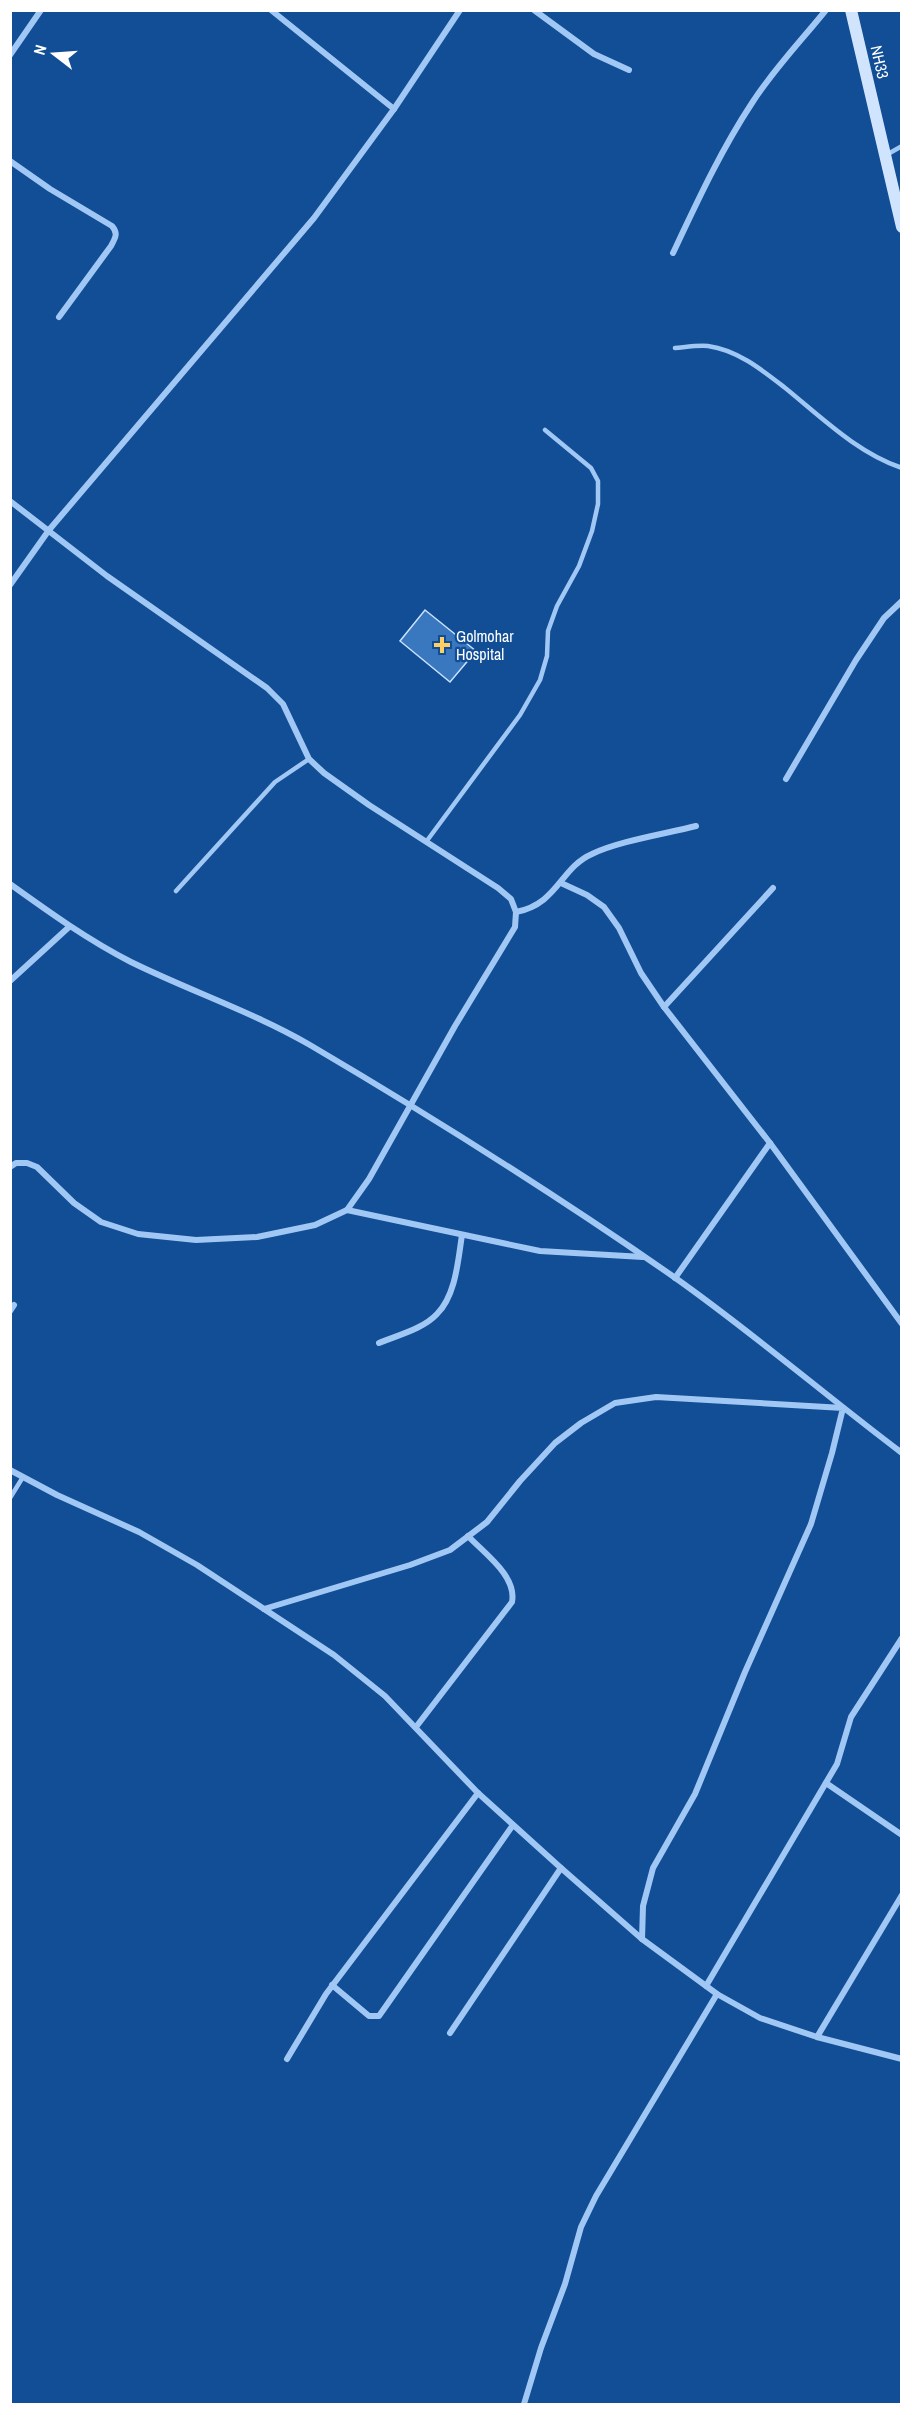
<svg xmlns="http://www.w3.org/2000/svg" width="912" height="2415" font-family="'Archivo Narrow',sans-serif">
<rect width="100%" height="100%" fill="#114e96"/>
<path fill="#3977bf" stroke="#c9e2fe" stroke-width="1.5" d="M 425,610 L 476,651 L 450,682 L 400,641 Z"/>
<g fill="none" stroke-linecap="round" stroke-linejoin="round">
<g stroke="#a1c8f4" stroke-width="4.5">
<path d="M 888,154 L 902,146"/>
<path d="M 675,348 C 686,347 698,345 708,346 C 737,350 761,369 784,387 C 820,416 857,453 902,468"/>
<path d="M 426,842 L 520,715 L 540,680 L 547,656 L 548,631 L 557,606 L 579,566 L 592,531 L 598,504 L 598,481 L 591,468 L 545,430"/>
<path d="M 176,891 L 275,782 L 309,759"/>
<path d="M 10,1498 L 23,1477"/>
</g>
<g stroke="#a1c8f4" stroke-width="6">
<path d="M 271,10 L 394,109"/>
<path d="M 534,10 L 594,54 L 629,70"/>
<path d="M 10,55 L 41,10"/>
<path d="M 10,161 L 50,189 L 112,226 C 118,233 116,237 111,246 L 59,317"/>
<path d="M 673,253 C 697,202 721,150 752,103 C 773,70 801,41 826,10"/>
<path d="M 10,501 L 107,576 L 267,688 L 283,704 L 309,759 L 324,773 L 369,805 L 498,888 L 511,899 L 516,912 L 515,927 L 455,1026 L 369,1179 L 347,1210 L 315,1225 L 257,1237 L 196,1240 L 138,1234 L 101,1222 L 74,1203 L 37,1167 L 27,1163 L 16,1163 L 10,1167"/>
<path d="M 10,585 L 49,530 L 314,218 L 394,109 L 460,10"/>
<path d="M 786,779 L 856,660 L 884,618 L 902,601"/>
<path d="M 561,883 L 587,895 L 604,907 L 619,928 L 641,973 L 664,1007 L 770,1143 L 902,1324"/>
<path d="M 10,884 C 49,912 88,940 131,962 C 190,991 253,1012 310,1045 C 434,1118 556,1195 674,1277 C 752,1332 825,1395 902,1453"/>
<path d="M 516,912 C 558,904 560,868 592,854 C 619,841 665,834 696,826"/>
<path d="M 10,981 L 69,927"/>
<path d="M 664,1007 L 773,888"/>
<path d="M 347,1210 L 540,1251 L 643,1257"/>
<path d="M 675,1278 L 770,1143"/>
<path d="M 10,1311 L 14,1305"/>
<path d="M 379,1343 C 398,1335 423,1329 437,1314 C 456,1295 458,1260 462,1235"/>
<path d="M 10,1470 L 57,1495 L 139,1532 L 197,1565 L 334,1655 L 385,1696 L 478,1793 L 561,1868 L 642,1939 L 717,1994 L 760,2018 L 817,2037 L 902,2059"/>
<path d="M 264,1609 L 410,1565 L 450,1550 L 487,1522 L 520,1481 L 555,1443 L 581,1423 L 615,1403 L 656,1397 L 843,1408 L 832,1453 L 811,1524 L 745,1672 L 695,1794 L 653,1868 L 643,1906 L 642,1939"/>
<path d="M 416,1727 L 512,1602 C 517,1576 485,1554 468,1536"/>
<path d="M 826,1783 L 902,1835"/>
<path d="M 332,1985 L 369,2016 L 379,2016 L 513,1825"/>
<path d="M 706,1986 L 837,1764 L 851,1717 L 902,1638"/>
<path d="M 450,2033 L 561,1868"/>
<path d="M 817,2037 L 902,1895"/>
<path d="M 287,2059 L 326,1994 L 478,1793"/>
<path d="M 524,2404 L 541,2348 L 565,2284 L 581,2227 L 596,2196 L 717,1994"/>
</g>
<path stroke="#d0e4fd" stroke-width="12" d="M 851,10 L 902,227"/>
</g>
<path fill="#ffcf63" stroke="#114e96" stroke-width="2" d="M439 636h6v6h6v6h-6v6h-6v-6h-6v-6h6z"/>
<g text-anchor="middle" stroke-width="4.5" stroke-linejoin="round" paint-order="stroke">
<g font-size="16" fill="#fff" stroke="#114e96">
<text transform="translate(880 62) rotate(77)" y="6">NH33</text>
</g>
<g font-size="16" fill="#fff" stroke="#114e96" text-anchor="start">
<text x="456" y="642">Golmohar<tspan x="456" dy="18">Hospital</tspan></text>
</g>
</g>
<rect width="912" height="2415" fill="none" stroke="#ffffff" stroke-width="24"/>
<g transform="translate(54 54) rotate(287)" stroke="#114e96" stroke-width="4.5" paint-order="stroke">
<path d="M0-4.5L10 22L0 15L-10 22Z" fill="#ffffff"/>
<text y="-9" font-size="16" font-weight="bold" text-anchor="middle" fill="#ffffff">N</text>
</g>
</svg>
